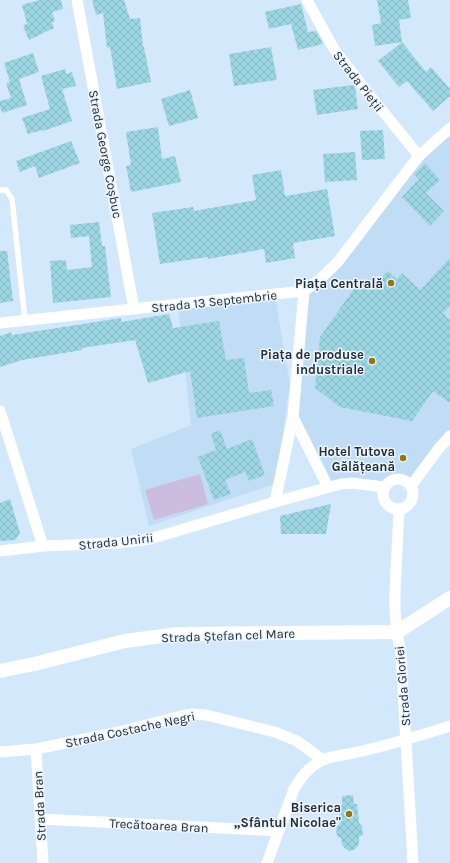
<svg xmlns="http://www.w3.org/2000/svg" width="450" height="863" font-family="Karla,sans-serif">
<defs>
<pattern id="building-cross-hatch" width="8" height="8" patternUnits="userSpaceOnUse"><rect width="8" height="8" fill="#9dd6e3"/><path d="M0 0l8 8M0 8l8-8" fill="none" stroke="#87b8c3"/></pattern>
</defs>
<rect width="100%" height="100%" fill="#d3e9fb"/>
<g fill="#c1ddf5">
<path d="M 450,128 L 450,436 L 408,482 L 403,480 L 394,479 L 386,483 L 328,487 L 293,417 L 304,291 L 319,280 L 408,170 Z"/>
<path d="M 275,297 L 290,385 L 275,484 L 149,526 L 131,449 L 191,425 L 178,308 Z"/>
</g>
<path fill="#ccbcde" d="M 200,474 L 208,504 L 154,520 L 145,490 Z"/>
<g fill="url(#building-cross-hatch)">
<path d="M 40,0 L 61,0 L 63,9 L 52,12 L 55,21 L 52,22 L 54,28 L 29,40 L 23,26 L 27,23 L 22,5 Z"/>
<path d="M 92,0 L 124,0 L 130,19 L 140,18 L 143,47 L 144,47 L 151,82 L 117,89 L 110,47 L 107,48 L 103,13 L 96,15 Z"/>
<path d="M 377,0 L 408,0 L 411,18 L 399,20 L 402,42 L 375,46 L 372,25 L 381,23 Z"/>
<path d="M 301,4 L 308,32 L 316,31 L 323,44 L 298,50 L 291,24 L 269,29 L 265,12 Z"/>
<path d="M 402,42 L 426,72 L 431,67 L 450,89 L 450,96 L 433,111 L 407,81 L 399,87 L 378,61 Z"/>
<path d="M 271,47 L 277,80 L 234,86 L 229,54 Z"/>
<path d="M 33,53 L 39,72 L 19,79 L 27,105 L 2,113 L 0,107 L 0,101 L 11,98 L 6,83 L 10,82 L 4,63 Z"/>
<path d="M 65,69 L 66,74 L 72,72 L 76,86 L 62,89 L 72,121 L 43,131 L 42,130 L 28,134 L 22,118 L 50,109 L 41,76 Z"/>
<path d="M 353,85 L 355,87 L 358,109 L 317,115 L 313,90 Z"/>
<path d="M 190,90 L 198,118 L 169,126 L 161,99 Z"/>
<path d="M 158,127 L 162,159 L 175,156 L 181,182 L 131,192 L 126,166 L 131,165 L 126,132 Z"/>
<path d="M 383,130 L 385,159 L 362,160 L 360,131 Z"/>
<path d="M 71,141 L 80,163 L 39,178 L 35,166 L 20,172 L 16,161 Z"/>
<path d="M 355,152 L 357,180 L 325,182 L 323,154 Z"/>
<path d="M 425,163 L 440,180 L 426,193 L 444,211 L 430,226 L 402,197 L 419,179 L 414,174 Z"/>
<path d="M 281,170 L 285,196 L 327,189 L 335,236 L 293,243 L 295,258 L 266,263 L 264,249 L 208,259 L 208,257 L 160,264 L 152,213 L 193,207 L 194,211 L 256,200 L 252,175 Z"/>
<path d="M 99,222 L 102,246 L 105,246 L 111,297 L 53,303 L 50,261 L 66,260 L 67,270 L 92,267 L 89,236 L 71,238 L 70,225 Z"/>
<path d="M 0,251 L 7,251 L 13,301 L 0,303 Z"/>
<path d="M 450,258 L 450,306 L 443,313 L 450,320 L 450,403 L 433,391 L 412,421 L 340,407 L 315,388 L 320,337 L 353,290 L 364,279 L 372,287 L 388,271 L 397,279 L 402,273 L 420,290 Z"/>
<path d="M 169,314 L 173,328 L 219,321 L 226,360 L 244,358 L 249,393 L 271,390 L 274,406 L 197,418 L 190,371 L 148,383 L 135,340 L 82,348 L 82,350 L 22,360 L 0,367 L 0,336 L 11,332 L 12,335 L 121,318 L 121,322 Z"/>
<path d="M 220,430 L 227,449 L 252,439 L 265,475 L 249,481 L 245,472 L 225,480 L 231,494 L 214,500 L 198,457 L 216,450 L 211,434 Z"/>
<path d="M 10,499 L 20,533 L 15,540 L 0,541 L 0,503 Z"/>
<path d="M 331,504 L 326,534 L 281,534 L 280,516 Z"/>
<path d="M 353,795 L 354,804 L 357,804 L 359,823 L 362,826 L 363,835 L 359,837 L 359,844 L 355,849 L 351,851 L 347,850 L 342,845 L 341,838 L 337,836 L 336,827 L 340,824 L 339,805 L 342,805 L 342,796 Z"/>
</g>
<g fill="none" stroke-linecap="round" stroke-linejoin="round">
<path stroke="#fff" stroke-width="5.5" d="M 0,190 L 6,190 L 12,199 L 25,320"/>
<g stroke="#fff" stroke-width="11">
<path d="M 77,0 L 134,309"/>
<path d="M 307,0 L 334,49 L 372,98 L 419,156"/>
<path d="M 0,323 L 304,291 L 319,280 L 337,263 L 408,170 L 419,156 L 450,128"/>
<path d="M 0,411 L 43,546"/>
<path d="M 293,417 L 328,487"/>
<circle cx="398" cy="494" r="15"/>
<path d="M 411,486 L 439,448 L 450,436"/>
<path d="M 275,502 L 293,417 L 304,291"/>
<path d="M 399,510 L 395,591 L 395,610 L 397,632 L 401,655 L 413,863"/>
<path d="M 0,551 L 43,546 L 118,543 L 150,539 L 275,502 L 341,484 L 352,483 L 384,487"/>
<path d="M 36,749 L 43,863"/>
<path d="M 0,752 L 36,749 L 119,732 L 181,716 L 192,714 L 206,715 L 275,732 L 297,741 L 323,760"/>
<path d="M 40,819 L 279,831"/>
<path d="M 267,863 L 294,789 C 302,776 308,768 321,761 C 331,755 347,755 358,752 C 389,745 419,736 450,726"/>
</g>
<path stroke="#fff" stroke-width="14" d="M 0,671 L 34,664 L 125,641 L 178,634 L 397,632 L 450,598"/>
</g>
<g fill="#90751a" stroke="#ebf4fc" stroke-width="1.5">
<circle cx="391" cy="283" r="4"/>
<circle cx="372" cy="361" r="4"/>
<circle cx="403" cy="458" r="4"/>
<circle cx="349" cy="814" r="4"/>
</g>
<g text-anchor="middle" stroke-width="3" stroke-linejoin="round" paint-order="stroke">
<g font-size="13" fill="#262e35" stroke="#ebf4fc">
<text transform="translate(359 81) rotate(52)" y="5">Strada Pieții</text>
<text transform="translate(106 154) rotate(79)" y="5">Strada George Coșbuc</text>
<text transform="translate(214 301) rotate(-6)" y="5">Strada 13 Septembrie</text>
<text transform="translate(116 541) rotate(-6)" y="5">Strada Unirii</text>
<text transform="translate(228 635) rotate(-2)" y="5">Strada Ștefan cel Mare</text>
<text transform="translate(402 686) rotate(-95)" y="5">Strada Gloriei</text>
<text transform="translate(130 729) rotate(-12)" y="5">Strada Costache Negri</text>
<text transform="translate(39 806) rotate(-93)" y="5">Strada Bran</text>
<text transform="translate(159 825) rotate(3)" y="5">Trecătoarea Bran</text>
</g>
<g font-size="13" font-weight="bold" fill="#262e35" stroke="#ebf4fc" text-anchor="end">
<text x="383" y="288">Piața Centrală</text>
<text x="364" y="359">Piața de produse<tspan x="364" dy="15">industriale</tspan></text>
<text x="395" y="456">Hotel Tutova<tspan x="395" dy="15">Gălățeană</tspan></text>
<text x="341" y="812">Biserica<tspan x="341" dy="15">„Sfântul Nicolae"</tspan></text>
</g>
</g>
</svg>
